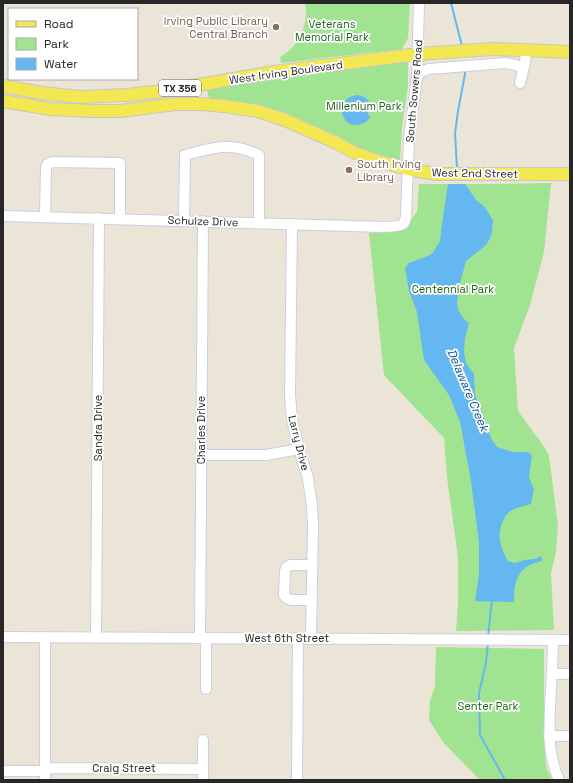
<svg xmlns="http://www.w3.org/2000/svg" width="573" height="783" font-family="'Space Grotesk',sans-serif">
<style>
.green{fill:#a0e491}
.water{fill:#65b7f2}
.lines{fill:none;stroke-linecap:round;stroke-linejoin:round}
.stream{stroke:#65b7f2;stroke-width:2}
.minor-casing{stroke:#cdcde1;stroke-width:12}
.major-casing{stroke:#c7c7c7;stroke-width:14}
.minor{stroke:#fff;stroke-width:10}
.major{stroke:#f4e852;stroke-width:12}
.education-dot{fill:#8d6e63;stroke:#fff;stroke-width:1.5}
.labels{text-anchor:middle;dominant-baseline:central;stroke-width:3.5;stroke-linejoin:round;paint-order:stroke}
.shield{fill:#fff;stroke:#686868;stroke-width:1}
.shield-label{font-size:10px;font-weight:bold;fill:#272727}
.education-label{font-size:11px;fill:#785e54;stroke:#fff;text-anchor:end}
.park-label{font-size:11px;fill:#1b6417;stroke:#fff}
.street-label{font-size:11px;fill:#272727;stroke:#fff}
.water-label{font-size:12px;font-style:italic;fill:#095199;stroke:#fff}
</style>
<rect width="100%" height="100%" fill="#eae5d7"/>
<!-- green -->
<path class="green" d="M305 3H410L408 38 402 49 281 63 280 57C284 54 289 51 293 47 302 35 309 19 305 3Z
M408 61V86L402 127 400 161 377 155 313 128 210 100 208 95 207 89 214 87 380 64Z
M551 183 544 252 530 305 514 348 518 411 545 448 549 456 558 526 556 552 551 573 554 630 456 631 458 603V557L447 477 444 438 384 375 369 233 404 229 417 212 419 184H491Z
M436 647 544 649V737L546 767 552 780H480L443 742 429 720 430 701 435 686Z"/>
<!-- water -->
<path class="water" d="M357 95C365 96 370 100 372 108L369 109 368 115 370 116C369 120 366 123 361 124 341 131 332 98 357 95Z
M448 184H465L477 201 484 206 493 220 492 233 490 238 486 245 466 261 459 287 457 302 458 310 464 319 469 323 465 338 464 352 466 363 474 374 475 394 479 407 485 421 491 438 497 447 513 452H528L532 455 529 477 534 490 531 504C523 506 513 508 507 514 507 514 504 518 504 519 496 533 500 548 508 561L515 563 525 560 535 559 541 556 542 558V561C538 562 533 563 530 565 515 573 514 587 514 602L475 601 479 575V543L471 481 460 422 449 395 424 360 417 312 409 291 405 268 409 263 425 257 432 254 440 241 442 224Z"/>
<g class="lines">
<!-- stream -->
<path class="stream" d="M451 3 462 46
M457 169 455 133 458 111 465 74V69
M488 637 492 599
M488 643 486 663 479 693 480 735 505 780"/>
<defs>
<path id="minor" d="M417 76 423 71 429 69 505 63 516 65 523 69
M520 83 525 63 526 50
M3 216 351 226C360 226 397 229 403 224 405 222 406 219 406 215L409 139 417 76 419 3
M45 217 46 167 48 164 52 162 120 163V219
M184 221 185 155C197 152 210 148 222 147 235 146 248 150 259 155V223
M292 224 290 395 292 419 299 449 308 478 312 506 313 525 311 639
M201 455H266L299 449
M312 600H291C287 599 286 598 284 595L285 571 286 568 290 565H312
M3 637 570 640
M96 637 99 218
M200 638 203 221
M206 638V689
M553 640C553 662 551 685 550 708 549 734 548 755 559 780
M552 674H570
M549 736H570
M45 768 203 769
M3 771H45
M45 780V637
M203 780V740
M297 780 298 639"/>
<path id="major" d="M3 86 42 93 81 97 127 95 163 91 274 72 418 54 493 49 570 52
M3 101 50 109 92 111H120L176 104H200L224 106 258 111 285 120 337 143 353 152 371 159 408 169 436 174H570"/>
</defs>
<!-- minor casing -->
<use href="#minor" class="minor-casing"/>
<!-- major casing -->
<use href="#major" class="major-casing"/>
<!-- minor -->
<use href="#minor" class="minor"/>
<!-- major -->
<use href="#major" class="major"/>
</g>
<!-- markers -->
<g class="education-dot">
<circle cx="276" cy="27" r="4"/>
<circle cx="349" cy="170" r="4"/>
</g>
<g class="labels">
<!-- shield labels -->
<rect class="shield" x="159" y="80" width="42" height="16" rx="3"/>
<g class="shield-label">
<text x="180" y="88">TX 356</text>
</g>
<!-- education labels -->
<g class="education-label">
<text x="268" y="21">Irving Public Library<tspan x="268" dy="13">Central Branch</tspan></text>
<text x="357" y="164" text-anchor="start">South Irving<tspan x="357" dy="13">Library</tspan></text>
</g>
<!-- park labels -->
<g class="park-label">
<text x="332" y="24">Veterans<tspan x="332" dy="13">Memorial Park</tspan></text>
<text x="364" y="106">Millenium Park</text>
<text x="453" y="289">Centennial Park</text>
<text x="488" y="706">Senter Park</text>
</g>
<!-- street labels -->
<g class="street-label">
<text transform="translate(286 72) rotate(-8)">West Irving Boulevard</text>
<text transform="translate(414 91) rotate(-85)">South Sowers Road</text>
<text transform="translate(475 173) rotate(1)">West 2nd Street</text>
<text transform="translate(203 221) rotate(2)">Schulze Drive</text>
<text transform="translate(98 428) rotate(-90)">Sandra Drive</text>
<text transform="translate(201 430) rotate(-90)">Charles Drive</text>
<text transform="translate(299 443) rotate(76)">Larry Drive</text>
<text x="287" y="638">West 6th Street</text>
<text x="124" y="768">Craig Street</text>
</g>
<!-- water labels -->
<g class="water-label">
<text transform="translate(468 390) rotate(67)">Delaware Creek</text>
</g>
</g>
<!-- border -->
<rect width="573" height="783" fill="none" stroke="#272727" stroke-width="8"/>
<!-- legend -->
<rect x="8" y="8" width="130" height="72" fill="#ffffff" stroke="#a9a9a9"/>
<rect x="16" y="21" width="20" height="6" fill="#f4e852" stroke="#a9a9a9"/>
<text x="44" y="28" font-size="12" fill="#272727">Road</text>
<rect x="16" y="38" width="20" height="12" fill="#a0e491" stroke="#a9a9a9"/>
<text x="44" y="48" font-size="12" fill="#272727">Park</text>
<rect x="16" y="58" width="20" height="12" fill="#65b7f2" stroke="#a9a9a9"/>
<text x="44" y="68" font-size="12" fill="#272727">Water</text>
</svg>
